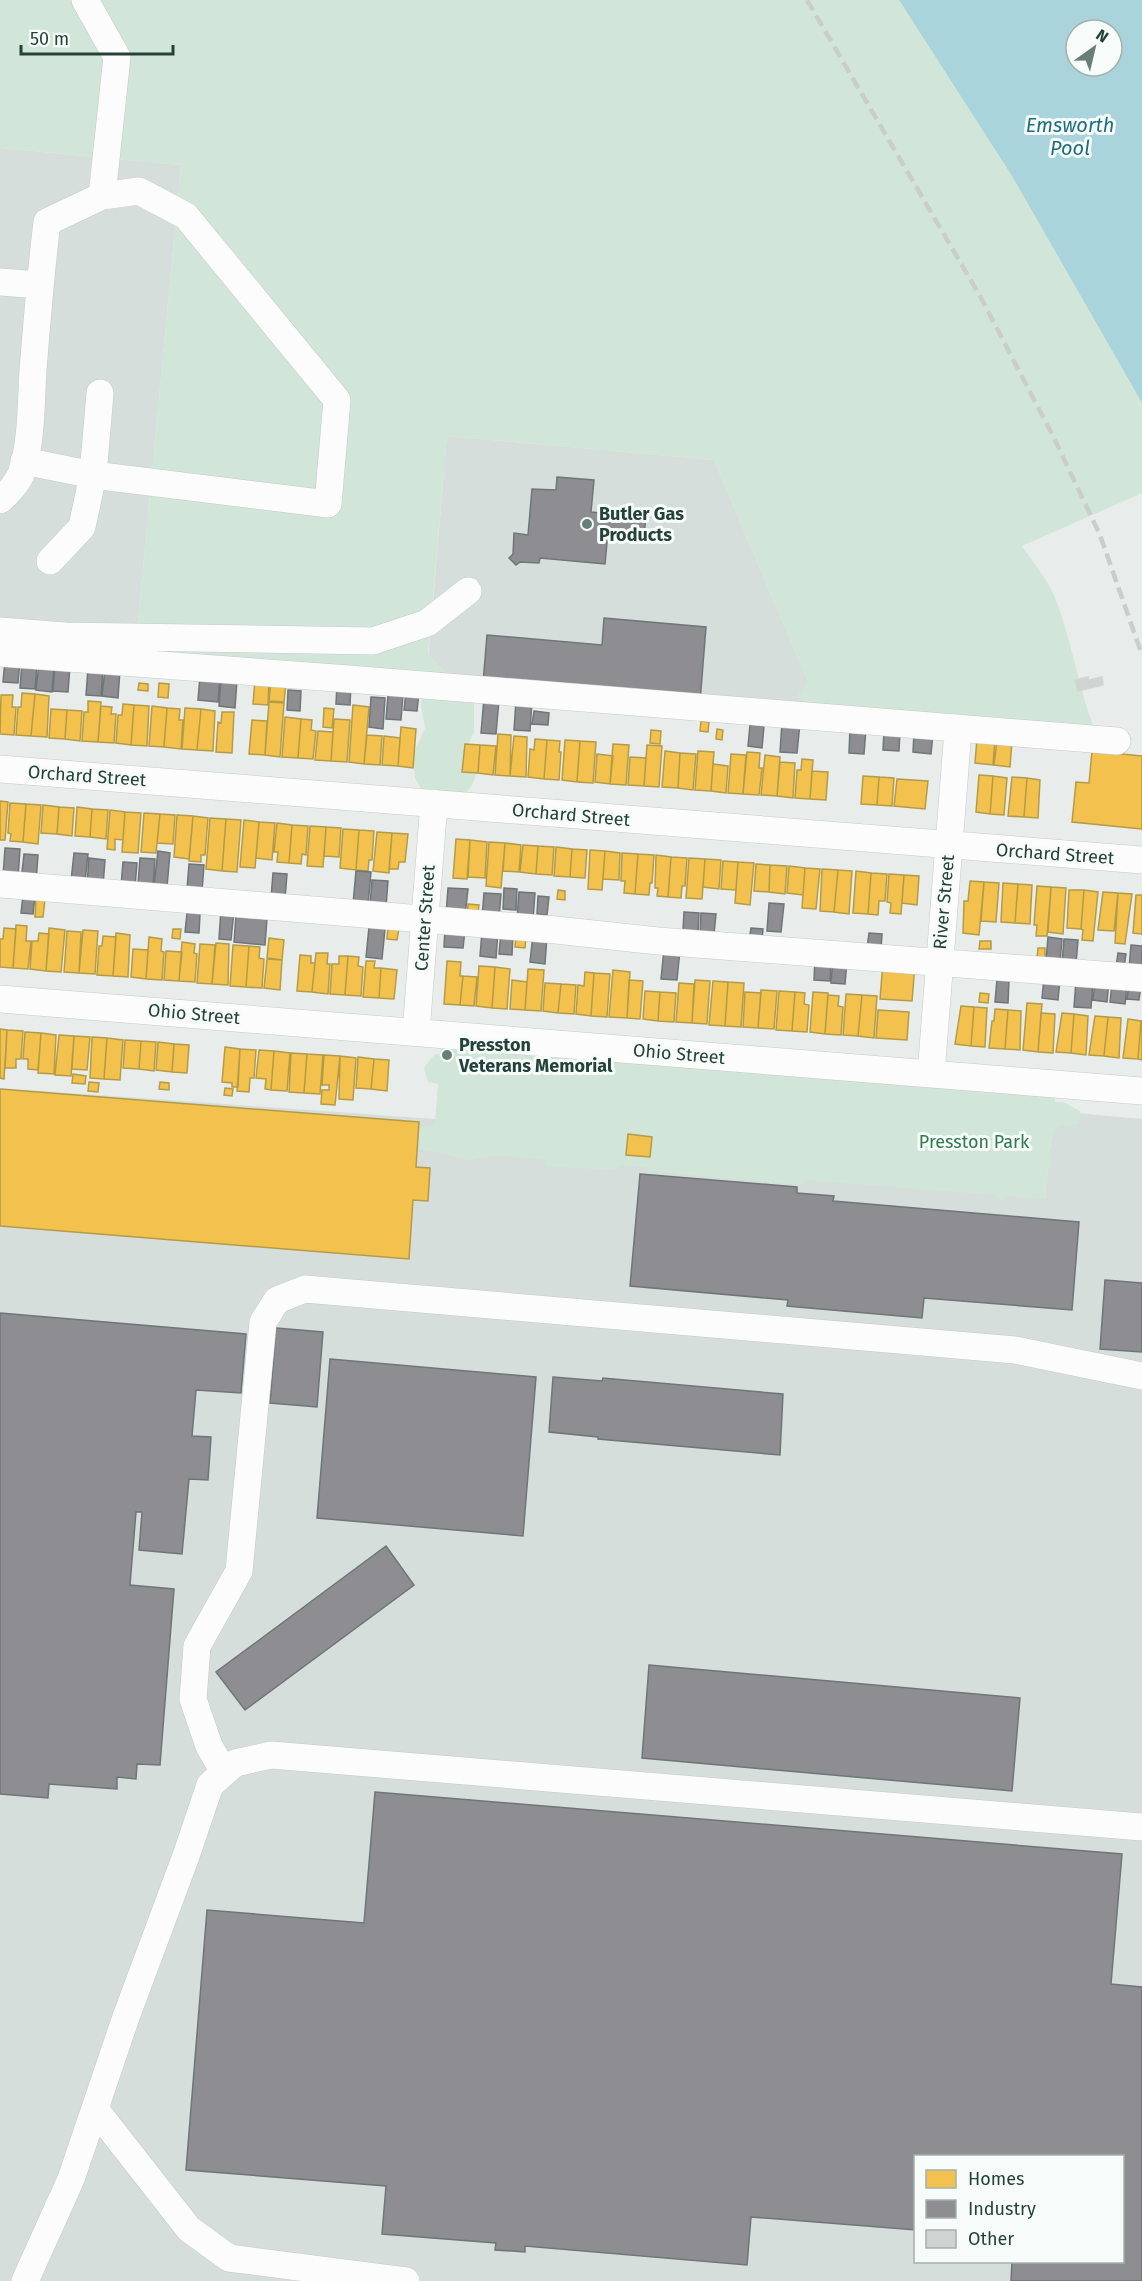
<svg xmlns="http://www.w3.org/2000/svg" width="1142" height="2281" font-family="'Fira Sans',sans-serif">
<style>
.built{fill:#d6dedb;fill-rule:evenodd}
.green{fill:#d1e6d8}
.water{fill:#a9d4db;fill-rule:evenodd}
.homes{fill:#f2c14e;stroke:#b49b48;stroke-width:1.5}
.industry{fill:#8d8d92;stroke:#6e7678;stroke-width:1.5}
.building{fill:#cfd4d2;stroke:#d1d6d4;stroke-width:1.5}
.lines{fill:none;stroke-linecap:round;stroke-linejoin:round}
.minor-casing{stroke:#c5cac8;stroke-width:28}
.minor{stroke:#fcfcfc;stroke-width:27}
.rail{stroke:#c9cdcc;stroke-width:4.5;stroke-dasharray:12 6;stroke-linecap:butt}
.poi-dot{fill:#697e78;stroke:#f7fbf9;stroke-width:2}
.labels{text-anchor:middle;dominant-baseline:central;stroke-width:6;stroke-linejoin:round;paint-order:stroke}
.poi-label{font-size:18px;font-weight:bold;fill:#24423a;stroke:#f7fbf9;text-anchor:start}
.street-label{font-size:18px;fill:#24423a;stroke:#f7fbf9}
.park-label{font-size:18px;fill:#2d7a4b;stroke:#f7fbf9}
.water-label{font-size:20px;font-style:italic;fill:#1c6f80;stroke:#f7fbf9}
</style>
<rect width="100%" height="100%" fill="#e8edeb"/>
<!-- built -->
<path class="built" d="M0 148 181 165 134 663 0 653Z
M447 436 714 460 817 703 426 685Z
M0 1088 435 1119 1045 1199 1054 1111 1142 1119V2281H0ZM916 2156H1122V2262H916Z"/>
<!-- green -->
<path class="green" d="M0 0H899L1012 176 1142 403V493L1022 546C1032 561 1045 576 1053 593 1073 640 1078 693 1099 740L798 705 799 693 808 682 714 460 447 436 428 654 445 671 463 679 474 697V732L469 743C481 772 479 781 457 803L427 800 415 778 413 755 425 728 421 705 423 692 134 663 181 165 0 148Z
M441 1048 1055 1096V1102H1063L1080 1111 1079 1124 1059 1126C1050 1138 1048 1150 1052 1164L1048 1170 1045 1199 1008 1196 1002 1201 995 1195 807 1180 802 1185 647 1171 646 1167 621 1165 612 1170 546 1166 542 1159 493 1155 470 1160 417 1148 419 1128 435 1124 438 1084 428 1082 424 1068 434 1055 440 1054Z"/>
<!-- water -->
<path class="water" d="M899 0H1142V403L1012 176ZM1076 30H1112V66H1076Z"/>
<!-- homes -->
<path class="homes" d="M255 680 269 681 268 705 253 704Z
M271 681 286 683 284 702 269 701Z
M139 683 148 684V691L138 690Z
M159 683 169 684 168 698 158 697Z
M22 693 35 694 31 736 16 735 18 707H21Z
M35 694 49 696 47 737 31 736Z
M1 695H13L12 707H16L14 735 0 734Z
M88 701 101 702 98 742 82 741 84 712H88Z
M269 702 284 703 280 757 265 755Z
M123 704 134 705 131 745 116 743 118 715H122Z
M134 705 149 706 147 746 131 745Z
M353 705 369 707 364 764 349 762Z
M101 706 112 707 111 714H116L114 743 98 742Z
M152 706 167 708 164 747 149 746Z
M167 708 180 709 179 720H183L181 749 164 747Z
M185 708 201 709 197 750 182 749Z
M324 708 334 709 332 728 323 727Z
M51 709 67 710 65 739 49 738Z
M201 709 215 711 213 751 197 750Z
M67 710 82 711 80 741 65 739Z
M222 712H234L232 753 216 752 218 722 221 723Z
M285 717 301 719 298 758 282 757Z
M301 719 312 720 311 730 316 731 313 759 298 758Z
M334 719 350 720 347 762 331 761Z
M252 720 267 721 265 755 249 754Z
M701 721 709 722 708 732 700 731Z
M401 727 416 729 413 768 398 766Z
M717 729 723 730 722 740 716 739Z
M651 730 661 731 660 744 650 743Z
M318 731 333 732 331 761 315 760Z
M498 734 511 735 510 776 495 775Z
M367 735 382 736 380 765 364 764Z
M384 736 400 738 398 766 382 765Z
M514 736 527 737 526 777 510 776Z
M977 738 995 740 993 765 975 763Z
M535 739 547 740 544 779 528 777 530 749 534 750Z
M547 740 560 741 559 752H561L559 780 544 779Z
M565 740 580 741 577 782 562 780Z
M997 740 1012 741 1010 767 994 765Z
M580 741 596 742 593 783 577 782Z
M465 744 480 745 478 773 462 772Z
M613 744 629 745 626 785 610 784Z
M480 745 496 746 493 775 478 773Z
M647 745 662 746 659 787 644 786Z
M665 751 680 753 678 788 662 787Z
M698 751 714 752 711 791 695 790Z
M1092 751 1142 756V829L1072 822 1076 782 1089 783Z
M747 752 760 753 759 768H762L759 795 743 794Z
M680 753 696 754 693 790 678 788Z
M597 754 613 756 610 784 595 782Z
M731 754 746 755 743 794 728 793Z
M765 755 780 757 777 796 761 795Z
M630 757 646 758 644 786 628 785Z
M802 759 813 760 810 799 795 798 797 770H801Z
M780 762 795 763 793 798 777 796Z
M713 764 728 766 726 793 711 791Z
M812 771 828 772 826 800 810 799Z
M979 775 993 776 990 814 976 812Z
M863 776 879 777 877 805 861 804Z
M993 776 1007 778 1004 815 990 814Z
M879 777 894 778 892 806 877 805Z
M1012 777 1027 778 1024 817 1008 816Z
M1027 778 1040 780 1038 818 1024 817Z
M897 779 928 781 925 809 894 806Z
M0 801 8 802 5 840H0Z
M10 803 26 804 23 842 10 841 11 834 8 833Z
M26 804 41 805 38 844 23 842Z
M43 805 59 807 57 834 41 833Z
M59 807 74 808 72 836 57 834Z
M77 807 92 809 90 837 75 836Z
M92 809 108 810 106 839 90 837Z
M110 810 125 812 123 840 115 839V850L107 849Z
M125 812 141 813 138 853 122 852Z
M144 813 160 814 156 853 141 852Z
M160 814 175 815 173 844 157 843Z
M177 815 193 816 189 859 174 857Z
M193 816 208 818 205 855H201V862L189 861Z
M210 818 226 819 222 871 206 869Z
M226 819 241 820 237 872 222 871Z
M244 820 259 822 255 868 240 867Z
M259 822 275 823 272 860 256 858Z
M277 823 292 825 289 863 277 862 278 852H274Z
M292 825 308 826 306 855 302 854 301 864 289 863Z
M310 826 326 827 323 867 307 866Z
M326 827 341 828 339 857 324 856Z
M343 829 359 830 356 870 340 868Z
M359 830 374 831 372 860H369L368 871 356 870Z
M377 832 392 833 389 873 373 871Z
M392 833 408 834 405 862H399L398 869H389Z
M456 839 470 840 467 879 453 878Z
M470 840 487 842 485 878 468 877Z
M489 842 505 843 501 888 486 886Z
M505 843 521 845 519 872 503 871Z
M523 845 538 846 536 874 520 872Z
M538 846 554 847 552 875 536 874Z
M556 847 572 849 570 877 554 876Z
M572 849 587 850 585 878 570 877Z
M590 850 605 851 602 890 588 889Z
M605 851 620 853 619 880 603 879Z
M622 853 638 854 635 894 624 893 625 881H621Z
M638 854 654 855 652 883H650L649 895 635 894Z
M656 855 671 857 668 897 657 896 658 888H655Z
M671 857 687 858 685 886H682L681 898 668 897Z
M689 858 705 859 702 899 686 898Z
M705 859 721 860 719 889 703 887Z
M723 861 738 862 736 890 721 889Z
M738 862 754 863 750 905 735 903Z
M756 864 770 865 769 892 754 891Z
M770 865 787 866 785 894 769 892Z
M789 866 805 868 803 895 787 893Z
M805 868 820 869 816 909 802 908Z
M822 869 838 870 834 912 820 911Z
M838 870 852 871 849 914 834 912Z
M856 871 871 873 868 914 853 913Z
M871 873 887 874 885 901H879L878 915 868 914Z
M889 874 904 875 901 914 890 913 891 903 887 902Z
M904 875 919 876 917 905 902 903Z
M970 881 984 882 979 935 963 933 964 901H968Z
M984 882 999 883 996 922 981 921Z
M1003 883 1018 884 1015 923 1001 922Z
M1018 884 1032 885 1030 924 1015 923Z
M1037 886 1051 887 1047 936H1036L1037 925H1034Z
M1051 887 1066 888 1063 934 1048 932Z
M558 890 565 891V900L557 899Z
M1069 890H1084L1081 929 1067 928Z
M1084 890 1098 892 1093 941 1082 940 1083 930 1081 929Z
M1103 892 1118 893 1114 931 1098 930Z
M1118 893 1132 894 1125 944 1115 943Z
M1136 895H1142V934L1133 933Z
M36 898 45 899 43 917H35Z
M468 904 479 905 477 917 467 916Z
M16 925 27 926 26 941H31L28 969 13 968Z
M388 927 399 928 397 940 387 939Z
M4 928 16 929 13 968 0 967V939H3Z
M49 928 65 930 61 972 46 971Z
M173 929H181L180 939 172 938Z
M83 930 98 931 95 974 79 973Z
M67 931 81 932 79 973 64 972Z
M39 933 49 934 46 971 30 969 32 941H38Z
M116 933 130 935 128 977 113 976Z
M516 935 526 936 525 948 515 947Z
M103 936 116 937 113 976 97 975 99 946H102Z
M149 937 162 939 161 951 164 952 162 980 146 979Z
M269 938 284 940 282 960 267 958Z
M980 941H991V949H979Z
M182 942 195 944 194 953 197 954 195 982 179 981Z
M216 943 229 944 228 985 212 984Z
M200 944 215 945 212 984 197 983Z
M233 945 249 946 246 987 230 986Z
M249 946 260 947 259 958 264 959 262 988 246 987Z
M1038 948H1045V959L1037 958Z
M133 949 148 950 146 979 131 977Z
M166 951 182 952 179 981 164 980Z
M316 953H328L327 964H330L328 994 312 992Z
M300 955 311 956V963H315L312 992 297 991Z
M339 956H348L345 995 330 994 332 964H339Z
M348 956 359 957 358 966 363 967 361 996 345 995Z
M267 959 282 960 280 990 264 988Z
M366 961H375L374 968H381L379 998 363 997Z
M447 961 461 962 460 976H463L460 1005 444 1004Z
M883 962 915 965 912 1001 880 999Z
M479 966 495 967 492 1008 476 1006Z
M495 967 510 969 507 1009 492 1008Z
M381 968 397 970 394 999 379 998Z
M528 969 544 970 541 1011 525 1010Z
M613 970 630 972 627 1018 609 1017Z
M585 972 594 973 591 1016 576 1014 578 985 584 986Z
M594 973 610 974 607 1017 591 1016Z
M463 976 477 977 474 1006 460 1005Z
M512 980 527 982 525 1010 510 1009Z
M629 980 643 981 640 1019 627 1018Z
M695 980 710 981 707 1024 692 1023Z
M713 981 728 982 725 1026 709 1025Z
M728 982 744 983 741 1027 725 1026Z
M545 983 561 984 558 1013 543 1011Z
M679 983 694 984 692 1023 676 1022Z
M561 984 576 985 574 1014 558 1013Z
M761 990 777 991 774 1029 758 1028Z
M645 991 660 992 658 1021 643 1019Z
M779 991 795 992 792 1031 776 1030Z
M660 992 676 993 674 1022 658 1021Z
M745 992 761 993 758 1028 743 1027Z
M795 992 805 993 804 1004 809 1005 807 1032 792 1031Z
M813 992 828 993 825 1034 810 1032Z
M980 993 989 994 988 1003 979 1002Z
M846 994 862 995 858 1036 843 1035Z
M828 995 839 996 838 1006 843 1007 841 1035 825 1034Z
M862 995 877 996 874 1038 858 1036Z
M1027 1003 1042 1004 1038 1052 1023 1050Z
M961 1006 974 1007 971 1046 955 1044Z
M974 1007 987 1008 985 1047 971 1046Z
M995 1009 1008 1010 1005 1049 989 1048 992 1021H994Z
M878 1010 909 1012 907 1040 876 1038Z
M1008 1010 1021 1011 1020 1050 1005 1049Z
M1041 1013 1055 1014 1053 1053 1038 1052Z
M1062 1013 1074 1014 1071 1053 1056 1052Z
M1074 1014 1088 1016 1086 1055 1071 1053Z
M1095 1016 1108 1017 1104 1056 1089 1055Z
M1108 1017 1121 1018 1119 1058 1104 1056Z
M1128 1019 1141 1021 1138 1059 1123 1058Z
M1141 1021H1142V1060L1138 1059Z
M0 1029 7 1030 4 1079 0 1078Z
M7 1030 23 1031 21 1059H16V1068H5Z
M25 1032 41 1033 38 1070 28 1069V1059H23Z
M41 1033 56 1035 54 1074 38 1073Z
M59 1035 74 1036 71 1076 55 1075Z
M74 1036 90 1037 87 1070 72 1069Z
M92 1037 107 1038 104 1079 90 1078Z
M107 1038 123 1040 120 1080 104 1079Z
M125 1040 141 1041 139 1069 123 1068Z
M141 1041 156 1042 154 1071 139 1069Z
M158 1042 174 1044 172 1072 156 1070Z
M174 1044 189 1045 187 1073 172 1072Z
M225 1047 240 1049 238 1087H232V1083L222 1082Z
M240 1049 256 1050 254 1078H250L249 1092 237 1091Z
M259 1050 274 1051 271 1090 265 1089 266 1079 256 1078Z
M274 1051 290 1053 287 1091 271 1090Z
M291 1053 307 1054 304 1093 289 1092Z
M307 1054 323 1055 320 1094 304 1093Z
M324 1055 340 1056 335 1105 321 1104 322 1090H329V1085H322Z
M340 1056 356 1058 353 1100 339 1099Z
M358 1057 374 1059 371 1089 356 1088Z
M374 1059 389 1060 387 1091 371 1089Z
M73 1074 86 1076 85 1084 72 1083Z
M89 1082 99 1083 98 1092 88 1091Z
M160 1082 169 1083V1090L159 1089Z
M225 1088 233 1089 232 1096 224 1095Z
M0 1089 419 1122 416 1167 430 1168 428 1201 413 1200 409 1259 0 1226Z
M628 1134 652 1137 650 1157 626 1155Z"/>
<!-- industry -->
<path class="industry" d="M557 477 594 480 591 512 646 517 644 535 608 532 605 564 540 558 539 563 520 562 516 565 509 558 513 554 514 533 528 535 532 489 556 490Z
M604 618 706 627 700 702 483 683 487 635 602 645Z
M5 660 20 661 18 683 3 682Z
M22 662 37 663 35 689 20 688Z
M39 663 54 664 52 692 36 690Z
M55 664 70 666 68 692 53 691Z
M88 668 103 669 101 696 86 695Z
M105 669 120 670 118 698 102 696Z
M200 676 220 678 218 702 198 700Z
M221 679 237 680 235 708 219 706Z
M337 684 351 685 350 705 336 704Z
M288 690 301 691 300 711 287 710Z
M406 691 419 692 417 711 404 710Z
M388 694 403 695 401 720 386 719Z
M371 697 385 698 383 729 369 727Z
M484 698 499 700 496 734 481 733Z
M516 700 532 701 530 731 514 730Z
M534 711 549 713 548 725 532 724Z
M782 722 800 723 797 753 780 752Z
M750 725 764 726 762 748 748 746Z
M850 728 866 729 864 754 849 753Z
M884 730 900 731 899 751 883 750Z
M914 732 933 733 931 754 913 752Z
M5 848 20 849 18 878 3 877Z
M158 851 170 853 167 887 154 885Z
M74 853 88 854 85 882 71 881Z
M24 854 38 855 36 882 21 881Z
M89 858 105 860 103 886 87 885Z
M140 858 155 859 153 886 138 884Z
M123 862 137 863 135 887 121 886Z
M189 864 204 865 202 891 187 889Z
M356 871 371 872 368 906 353 904Z
M273 873 287 874 285 899 271 898Z
M372 880 388 881 386 907 370 906Z
M448 888 468 889 465 916 446 914Z
M504 888 517 889 516 910 503 909Z
M519 892 535 893 533 920 517 919Z
M484 893 501 894 499 918 482 917Z
M23 895 35 896 33 914 21 913Z
M538 896 549 897 547 915 537 914Z
M769 903 784 904 781 932 767 931Z
M221 909 234 911 231 940 219 939Z
M684 912 699 913 698 932 683 930Z
M187 913 200 914 199 933 185 932Z
M701 913 716 914 714 934 700 933Z
M236 915 267 918 265 945 234 942Z
M369 927 385 929 382 959 366 957Z
M445 928 465 930 463 948 444 947Z
M751 928 763 929 762 941 749 940Z
M482 931 498 932 496 958 480 956Z
M501 932 513 934 512 955 499 954Z
M869 933 882 934 881 949 867 948Z
M533 934 547 936 545 964 530 962Z
M1048 937 1062 939 1060 962 1046 961Z
M1064 939 1078 940 1076 964 1062 963Z
M1131 945 1142 946V970L1129 969Z
M664 949 680 950 677 980 661 979Z
M1118 953 1126 954 1124 968 1116 967Z
M815 958 831 959 830 981 814 980Z
M833 960 847 961 845 984 831 983Z
M1044 978 1060 979 1058 1000 1042 998Z
M997 979 1009 980 1008 1003 995 1002Z
M1076 980 1093 981 1091 1008 1074 1007Z
M1095 980 1109 981 1107 1002 1093 1000Z
M1112 983 1127 984 1125 1004 1110 1002Z
M1129 983 1141 985 1139 1000 1127 999Z
M640 1174 797 1187V1193L834 1196 833 1201 1079 1222 1072 1310 924 1298 922 1318 787 1306 788 1300 630 1286Z
M1105 1280 1142 1283V1352L1100 1349Z
M0 1313 246 1334 241 1393 196 1390 192 1436 211 1437 208 1480 189 1479 182 1554 139 1550 142 1512H136L130 1585 174 1589 160 1765 137 1764 136 1779 117 1777V1789L49 1784 48 1798 0 1794Z
M276 1328 323 1332 317 1407 270 1403Z
M330 1359 536 1377 523 1536 317 1518Z
M553 1377 602 1381 603 1378 783 1394 780 1455 598 1439V1437L549 1432Z
M386 1546 414 1585 245 1710 216 1672Z
M649 1665 1020 1698 1012 1791 642 1758Z
M375 1792 1122 1854 1111 1984 1142 1987V2281H1011L1012 2262H1122V2156H916V2230L751 2217 747 2265 525 2246V2252L495 2250 496 2243 382 2234 386 2186 186 2170 207 1910 364 1923Z"/>
<!-- building -->
<path class="building" d="M1088 677 1089 680 1102 677 1103 685 1078 691 1075 680Z"/>
<g class="lines">
<defs>
<path id="minor" d="M85 0 117 57 102 196
M0 282 39 285
M0 500C8 494 19 481 22 471 32 440 31 401 33 370 37 320 41 271 47 222L102 196 139 191 186 216 337 400 328 504 93 475 24 461
M50 561 82 527 93 475 100 393
M0 631 65 636 373 641 427 623 468 591
M0 653 349 679 1117 741
M0 769 1142 860
M0 884 556 930 658 941 1142 978
M0 999 1142 1091
M416 1032 434 803
M931 1074 958 730
M224 1772 209 1746 193 1699 197 1646 239 1571 263 1322 277 1300 305 1289 1015 1350 1142 1376
M95 2109 189 2229 229 2258 406 2281
M25 2281 71 2179 126 2017 186 1856 210 1785 235 1763 271 1755 1142 1827"/>
</defs>
<!-- minor casing -->
<use href="#minor" class="minor-casing"/>
<!-- minor -->
<use href="#minor" class="minor"/>
<!-- rail -->
<path class="rail" d="M807 0 980 296 1053 436 1100 535 1142 655"/>
</g>
<!-- markers -->
<g class="poi-dot">
<circle cx="587" cy="524" r="6"/>
<circle cx="447" cy="1055" r="6"/>
</g>
<g class="labels">
<!-- poi labels -->
<g class="poi-label">
<text x="599" y="514">Butler Gas<tspan x="599" dy="21">Products</tspan></text>
<text x="459" y="1045">Presston<tspan x="459" dy="21">Veterans Memorial</tspan></text>
</g>
<!-- street labels -->
<g class="street-label">
<text transform="translate(87 776) rotate(4)">Orchard Street</text>
<text transform="translate(571 815) rotate(5)">Orchard Street</text>
<text transform="translate(1055 854) rotate(4)">Orchard Street</text>
<text transform="translate(944 902) rotate(-85)">River Street</text>
<text transform="translate(425 918) rotate(-86)">Center Street</text>
<text transform="translate(194 1014) rotate(5)">Ohio Street</text>
<text transform="translate(679 1054) rotate(5)">Ohio Street</text>
</g>
<!-- park labels -->
<g class="park-label">
<text x="974" y="1142">Presston Park</text>
</g>
<!-- water labels -->
<g class="water-label">
<text x="1070" y="125">Emsworth<tspan x="1070" dy="23">Pool</tspan></text>
</g>
</g>
<!-- legend -->
<rect x="914" y="2155" width="210" height="108" fill="#f7fbf9" stroke="#a3b1ad" stroke-width="1.5"/>
<rect x="926" y="2170" width="30" height="18" fill="#f2c14e" stroke="#a3b1ad" stroke-width="1.5"/>
<text x="968" y="2185" font-size="18" fill="#24423a">Homes</text>
<rect x="926" y="2200" width="30" height="18" fill="#8d8d92" stroke="#a3b1ad" stroke-width="1.5"/>
<text x="968" y="2215" font-size="18" fill="#24423a">Industry</text>
<rect x="926" y="2230" width="30" height="18" fill="#cfd4d2" stroke="#a3b1ad" stroke-width="1.5"/>
<text x="968" y="2245" font-size="18" fill="#24423a">Other</text>
<!-- north arrow -->
<g transform="translate(1094 48) rotate(34)"><circle r="28" fill="#f7fbf9" stroke="#a3b1ad" stroke-width="1.5"/>
<path d="M0-4.5L10 22L0 15L-10 22Z" fill="#697e78"/>
<text y="-9" font-size="16" font-weight="bold" text-anchor="middle" fill="#24423a">N</text>
</g>
<!-- scale -->
<path d="M21 45v9h152v-9" fill="none" stroke="#24423a" stroke-width="3"/>
<text x="30" y="45" font-size="18" fill="#24423a" stroke="#f7fbf9" stroke-width="4.5" paint-order="stroke">50 m</text>
</svg>
